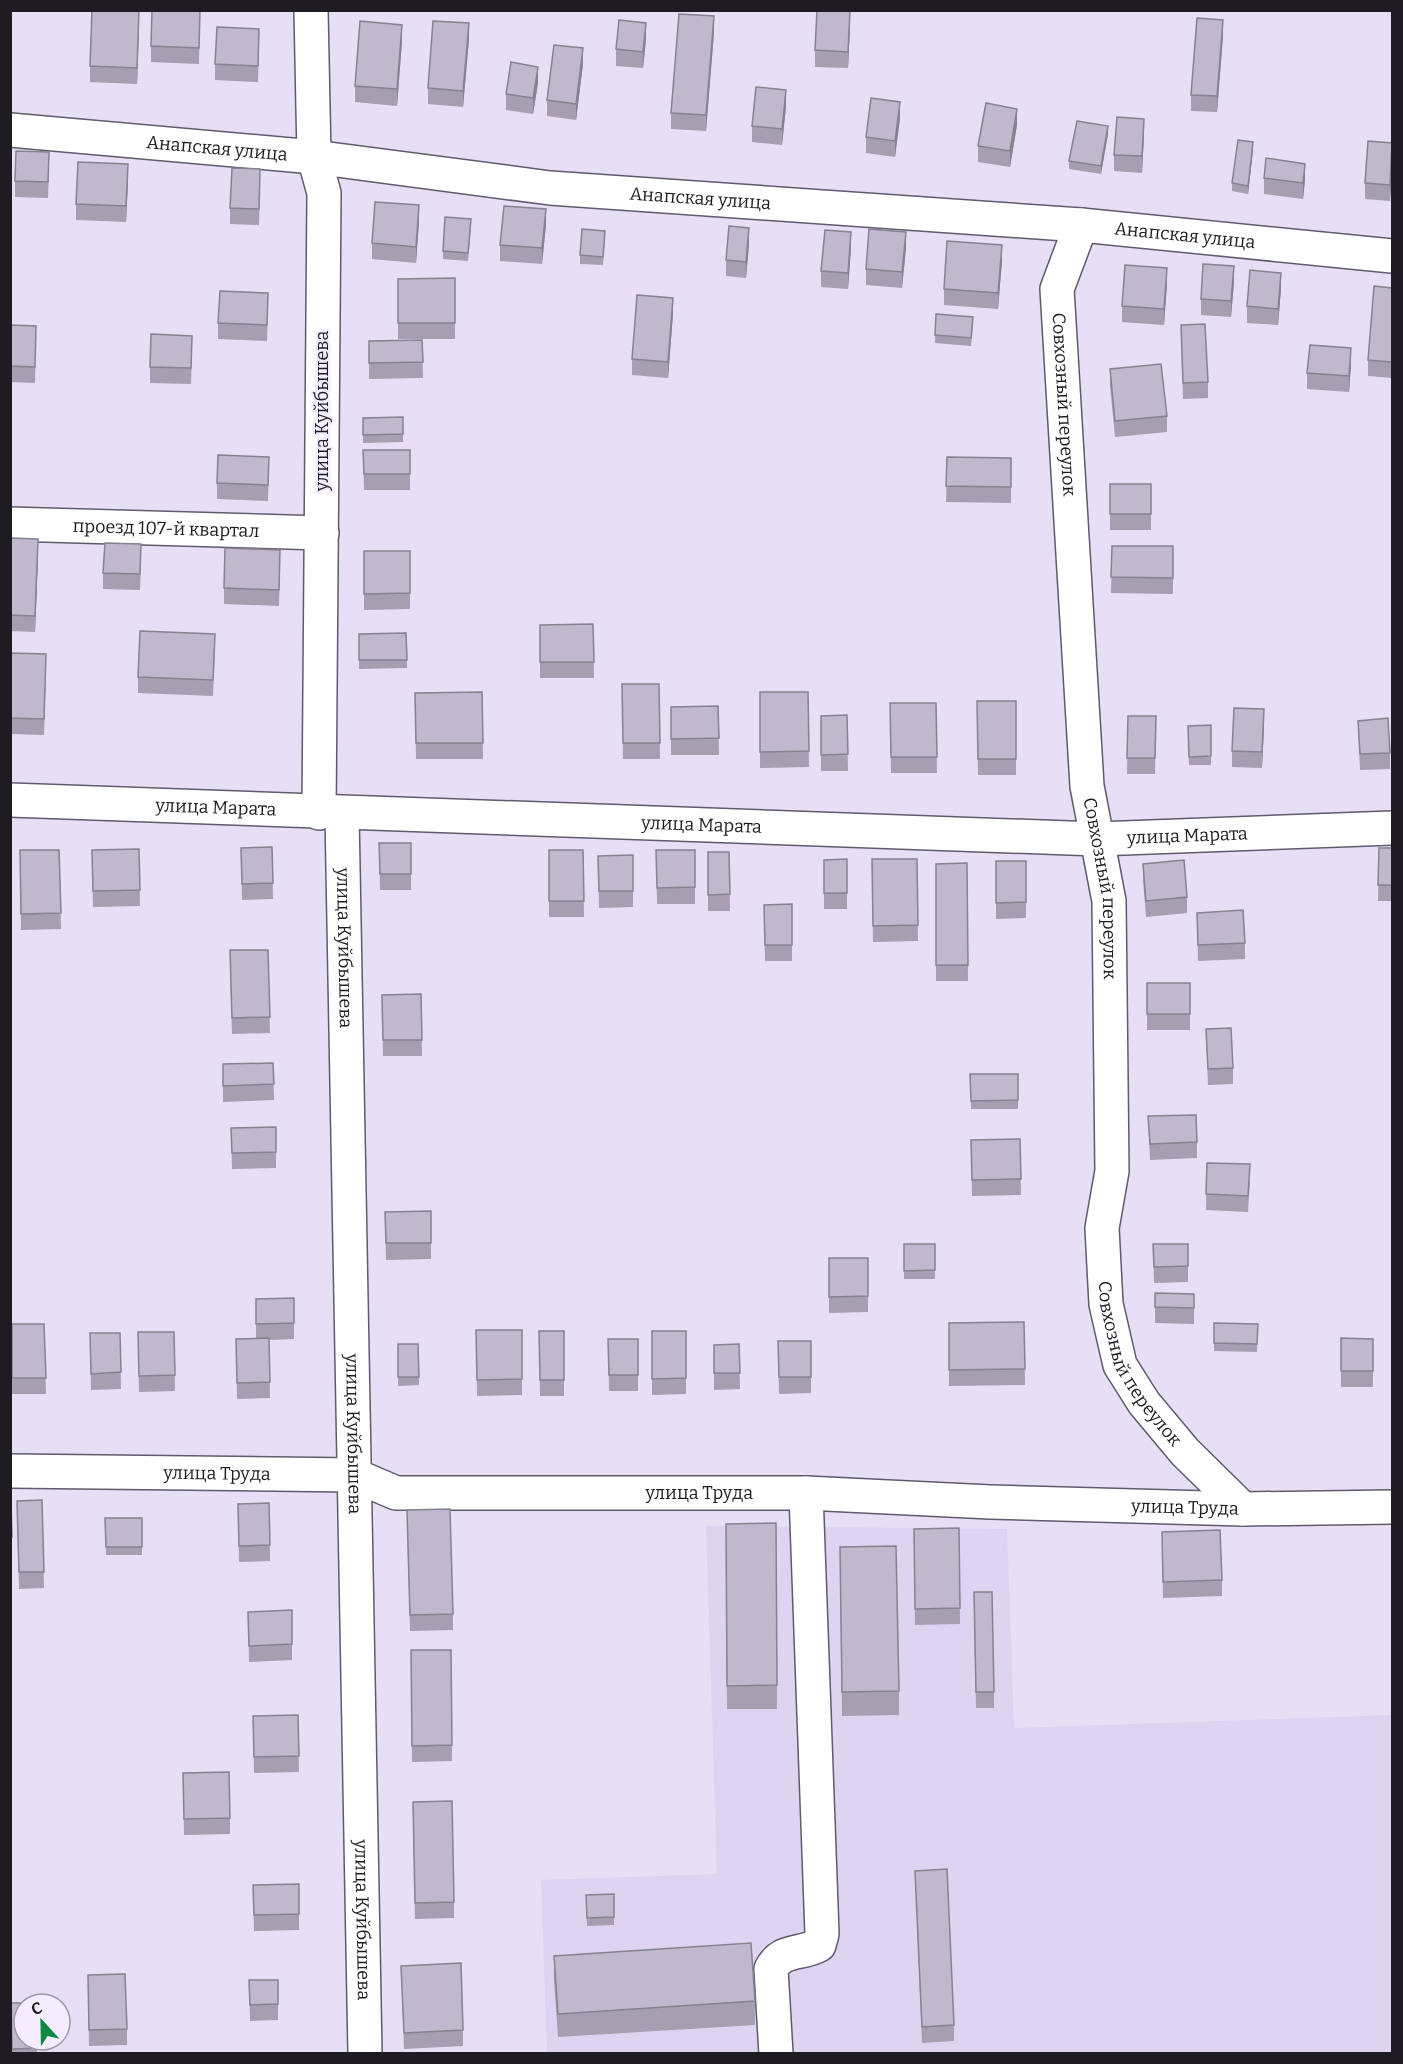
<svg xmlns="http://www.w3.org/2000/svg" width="1403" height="2064" font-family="Bitter,serif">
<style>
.built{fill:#ded4f1}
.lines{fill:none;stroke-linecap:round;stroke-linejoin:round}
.minor-casing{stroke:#605a6d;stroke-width:36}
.minor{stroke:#fff;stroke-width:33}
.wall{fill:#a59fb1}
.shaded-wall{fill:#868290}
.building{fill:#c0b9ce;stroke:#868290;stroke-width:1.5}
.labels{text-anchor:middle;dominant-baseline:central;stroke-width:5;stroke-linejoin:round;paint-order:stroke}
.street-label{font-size:18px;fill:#1e1b23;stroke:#f3edff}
</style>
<rect width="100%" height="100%" fill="#e6dff5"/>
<!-- built -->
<path class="built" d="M706 1526 1007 1529 1014 1728 1392 1715V2053H547L541 1880 717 1874Z"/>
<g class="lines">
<defs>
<g id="minor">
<path d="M311 10 314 157 324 193 319 813"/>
<path id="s1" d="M10 130 314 157 550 188 1081 225 1392 256"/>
<path id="s2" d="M1081 225 1057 289 1087 786 1109 901 1112 1171 1102 1228 1106 1304 1120 1365 1144 1403 1185 1452 1243 1509"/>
<path id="s3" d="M10 524 322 533"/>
<path id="s4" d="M10 800 1097 839 1392 828"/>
<path id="s5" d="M342 814 365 2054"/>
<path id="s6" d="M10 1471 354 1475 396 1493H806L990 1502 1243 1509 1392 1507"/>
<path d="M776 2054 771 1969C782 1948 801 1955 819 1945L822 1934 806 1493"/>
</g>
</defs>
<!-- minor casing -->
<use href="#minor" class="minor-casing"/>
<!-- minor -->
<use href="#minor" class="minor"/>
</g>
<!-- wall -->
<path class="wall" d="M200 10 199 64 151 62V46Z
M139 26 137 84 90 82V66Z
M850 26 848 68 815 67V50Z
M714 32 706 131 671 129V113Z
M1223 36 1217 112 1191 111V95Z
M469 39 463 107 428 104V88Z
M646 39 643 68 616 66V49Z
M402 41 397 106 355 102V86Z
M259 45 258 82 215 80V64Z
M583 64 576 120 547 116V100Z
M538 83 533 114 506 110V94Z
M786 106 782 145 752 142V126Z
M900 118 895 157 866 153V137Z
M1017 125 1010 167 978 162V146Z
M1108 134 1101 174 1069 169V161Z
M1144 135 1142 173 1114 171V155Z
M1392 143 1390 201 1365 199V183Z
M1253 150 1248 194 1232 191V183Z
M49 168 48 198 15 197V181Z
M1264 178 1305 180 1303 199 1264 194Z
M128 180 126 222 76 220V204Z
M260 185 259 225 230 224V208Z
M419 221 416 263 372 259V243Z
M546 225 542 264 500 261V245Z
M471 228 468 261 443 259V251Z
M605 239 603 265 580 264V255Z
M749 244 746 278 726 276V260Z
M851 248 848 289 821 287V271Z
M906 248 902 288 866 285V269Z
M1002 261 998 309 944 305V289Z
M455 278V339H398V279Z
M1234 282 1231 317 1201 315V299Z
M1167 284 1164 325 1122 322V306Z
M1392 288V378L1368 376V360Z
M1281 289 1278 325 1247 323V306Z
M268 309 267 341 218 339V323Z
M673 314 668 378 632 375V359Z
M10 325 36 342 35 383 10 382Z
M1181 325 1208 382V398L1183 399Z
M973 326 971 346 935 343V335Z
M422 340 423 378 369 379V341Z
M192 352 191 384 150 383V367Z
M1351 364 1349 392 1307 389V373Z
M1110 369 1167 416V432L1115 437 1110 386Z
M403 417V442L363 443V418Z
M363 450H410V490H364Z
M269 457 268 501 217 499V483Z
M947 457 1011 458V503L946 502Z
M1110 484H1151V530H1110Z
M10 538 38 555 35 632 10 631Z
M1112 546H1173V594L1111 593Z
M364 551H410V609L364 610Z
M141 560 140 590 103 589V573Z
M280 566 279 606 224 604V588Z
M593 624 594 678H540V625Z
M406 633 407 668 359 669V634Z
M215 650 213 696 138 693V677Z
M10 653 46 670 44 735 10 734Z
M622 684H659L660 759H623Z
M482 692 483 759H416L415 693Z
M760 692H808L809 767 760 768Z
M977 701H1016V775H978Z
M890 703H936L937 773H891Z
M718 706 719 755H671V707Z
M847 715 848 771H821V716Z
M1128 716H1156L1155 774H1127Z
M1358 721 1390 753V769L1360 770Z
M1211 725V765H1189L1188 726Z
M1264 725 1262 768 1232 767V751Z
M379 843H411V890H380Z
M272 847 273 899 242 900 241 848Z
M1379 848H1392V901H1378Z
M139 849 140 906 93 907 92 866Z
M20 850H59L61 929 21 930Z
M549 850H583L584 917H549Z
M656 850H695V904H657Z
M708 852H729L730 911H708Z
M633 855V907L599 908 598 856Z
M847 859V909H824V860Z
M872 859H917L918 941 873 942Z
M996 861H1026V918L996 919Z
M967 863 968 981H936V864Z
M1143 864 1187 897V913L1146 917 1143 880Z
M792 904V961H765L764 905Z
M1197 913 1245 943V959L1198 961Z
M268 950 270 1033 232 1034 230 967Z
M1147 983H1190V1030H1147Z
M421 994 422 1056H383L382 995Z
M1206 1029 1233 1068V1084L1208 1085Z
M273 1063 274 1100 223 1102V1064Z
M970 1074H1018V1109H971Z
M1148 1116 1197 1142V1158L1150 1160Z
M276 1127V1168L232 1169 231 1128Z
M1020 1139 1021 1195 972 1196 971 1140Z
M1207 1163 1250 1181 1248 1212 1206 1210Z
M431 1211V1259L386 1260 385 1212Z
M904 1244H935V1279H904Z
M1153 1244H1188V1282L1154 1283Z
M829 1258H868V1312L829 1313Z
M1155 1293 1194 1294V1324L1155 1323Z
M256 1299 294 1323V1339L269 1340 270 1398 237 1399 236 1339H256Z
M1024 1322 1025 1385 949 1386V1323Z
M1214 1323 1258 1324 1257 1352 1214 1351Z
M12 1324H44L46 1394H12Z
M476 1330H522V1395L477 1396Z
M539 1331H564V1396H540Z
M652 1331H686V1394L652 1395Z
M174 1332 175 1391 139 1392 138 1349Z
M90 1333H120L121 1389 91 1390Z
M1341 1338 1373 1339V1387H1341Z
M608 1339H638V1391H609Z
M778 1341H811V1393L779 1394Z
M398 1344H418L419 1385 398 1386Z
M739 1344 740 1389 714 1390V1345Z
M10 1499 12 1537V1553H10Z
M42 1500 44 1588 19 1589 17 1517Z
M269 1503 270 1561 239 1562 238 1504Z
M105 1518H142V1555H106Z
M776 1523 777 1709H727L726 1524Z
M407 1527 453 1614V1630L410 1631Z
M959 1528 960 1624 915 1625 914 1529Z
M1162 1532 1222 1580V1596L1163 1598Z
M840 1571 899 1691V1715L842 1716Z
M974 1608 994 1692V1708H976Z
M292 1610V1660L249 1662 248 1612Z
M411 1650H451L452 1761 412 1762Z
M298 1715 299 1772 254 1773 253 1716Z
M183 1773 230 1818V1834L184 1835Z
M413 1818 454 1902V1918L415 1919Z
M915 1871 954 2025V2041L922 2043Z
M299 1884V1930L254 1931 253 1885Z
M614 1894V1925L587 1926 586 1895Z
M554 1956 755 2001V2025L558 2037 554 1980Z
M401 1966 463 2030V2046L404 2049Z
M88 1975 127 2029V2045L89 2046Z
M249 1980H278V2020L250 2021Z
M11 2003 37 2048V2054H12Z"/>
<!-- shaded-wall -->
<path class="shaded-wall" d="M139 10V26L137 84V68Z
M850 10V26L848 68V52Z
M714 16V32L706 131V115Z
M1223 20V36L1217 112V96Z
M469 23V39L463 107V91Z
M646 23V39L643 68V52Z
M402 25V41L397 106V89Z
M583 48V64L576 120V104Z
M538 67V83L533 114V98Z
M786 90V106L782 145V129Z
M900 102V118L895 157V141Z
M1017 109V125L1010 167V151Z
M1144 119V135L1142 173V156Z
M1108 126V134L1101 174V166Z
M1253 142V150L1248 194V186Z
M1392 154V171L1390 201V185Z
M128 164V180L126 222V206Z
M1305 164V180L1303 199V183Z
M419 205V221L416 263V247Z
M546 209V225L542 264V248Z
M749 228V244L746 278V262Z
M851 232V248L848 289V273Z
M906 232V248L902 288V272Z
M1002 245V261L998 309V293Z
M1234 266V282L1231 317V301Z
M1167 268V284L1164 325V309Z
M1281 273V289L1278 325V309Z
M673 298V314L668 378V362Z
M1351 348V364L1349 392V376Z
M38 539V555L35 632V616Z
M1264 709V725L1262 768V752Z"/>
<!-- building -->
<path class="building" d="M92 10H139L137 68 90 66Z
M152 10H200L199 48 151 46Z
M817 10H850L848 52 815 50Z
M679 14 714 16 706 115 671 113Z
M1197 18 1223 20 1217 96 1191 95Z
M619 20 646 23 643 52 616 49Z
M360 21 402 25 397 89 355 86Z
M433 21 469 23 463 91 428 88Z
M217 27 259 29 258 66 215 64Z
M554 45 583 48 576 104 547 100Z
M511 62 538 67 533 98 506 94Z
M756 87 786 90 782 129 752 126Z
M871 98 900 102 895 141 866 137Z
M986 103 1017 109 1010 151 978 146Z
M1117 117 1144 119 1142 156 1114 155Z
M1077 121 1108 126 1101 166 1069 161Z
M1238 140 1253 142 1248 186 1232 183Z
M1368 141 1392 143 1390 185 1365 183Z
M16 151 49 152 48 182 15 181Z
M1266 158 1305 164 1303 183 1264 178Z
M78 162 128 164 126 206 76 204Z
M232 168 260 169 259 209 230 208Z
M375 202 419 205 416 247 372 243Z
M504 206 546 209 542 248 500 245Z
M445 217 471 219 468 253 443 251Z
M729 226 749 228 746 262 726 260Z
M582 229 605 231 603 257 580 255Z
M869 229 906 232 902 272 866 269Z
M825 230 851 232 848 273 821 271Z
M947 241 1002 245 998 293 944 289Z
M1203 264 1234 266 1231 301 1201 299Z
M1125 265 1167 268 1164 309 1122 306Z
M1250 270 1281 273 1278 309 1247 306Z
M455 278V323H398V279Z
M1374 286 1392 288V362L1368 360Z
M220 291 268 293 267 325 218 323Z
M637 295 673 298 668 362 632 359Z
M936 314 973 317 971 338 935 335Z
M1205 324 1208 382 1183 383 1181 325Z
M10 325 36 326 35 367 10 366Z
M151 334 192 336 191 368 150 367Z
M422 340 423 362 369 363V341Z
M1310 345 1351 348 1349 376 1307 373Z
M1161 364 1167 416 1115 421 1110 369Z
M403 417V434L363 435V418Z
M363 450H410V474H364Z
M218 455 269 457 268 485 217 483Z
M947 457 1011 458V487L946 486Z
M1110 484H1151V514H1110Z
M10 538 38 539 35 616 10 615Z
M105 543 141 544 140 574 103 573Z
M1112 546H1173V578L1111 577Z
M225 548 280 550 279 590 224 588Z
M364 551H410V593L364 594Z
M593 624 594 662H540V625Z
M140 631 215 634 213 680 138 677Z
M406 633 407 660H359V634Z
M10 653 46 654 44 719 10 718Z
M622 684H659L660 743H623Z
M482 692 483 743H416L415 693Z
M760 692H808L809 751 760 752Z
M977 701H1016V759H978Z
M890 703H936L937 757H891Z
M718 706 719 738 671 739V707Z
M1234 708 1264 709 1262 752 1232 751Z
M847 715 848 754 821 755V716Z
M1128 716H1156L1155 758H1127Z
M1388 718 1390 753 1360 754 1358 721Z
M1211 725V756L1189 757 1188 726Z
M379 843H411V874H380Z
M272 847 273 883 242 884 241 848Z
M1379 848H1392V885H1378Z
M139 849 140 890 93 891 92 850Z
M20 850H59L61 913 21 914Z
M549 850H583L584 901H549Z
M656 850H695V887L657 888Z
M708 852H729L730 894 708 895Z
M633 855V891H599L598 856Z
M847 859V893H824V860Z
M872 859H917L918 925 873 926Z
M1184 860 1187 897 1146 901 1143 864Z
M996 861H1026V902L996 903Z
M967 863 968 965H936V864Z
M792 904V945H765L764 905Z
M1243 910 1245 943 1198 945 1197 913Z
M230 950H268L270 1017 232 1018Z
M1147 983H1190V1014H1147Z
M421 994 422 1040H383L382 995Z
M1231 1028 1233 1068 1208 1069 1206 1029Z
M273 1063 274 1084 223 1086V1064Z
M970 1074H1018V1100L971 1101Z
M1196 1115 1197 1142 1150 1144 1148 1116Z
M276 1127V1152L232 1153 231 1128Z
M1020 1139 1021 1179 972 1180 971 1140Z
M1207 1163 1250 1164 1248 1196 1206 1194Z
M431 1211V1243H386L385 1212Z
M904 1244H935V1270L904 1271Z
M1153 1244H1188V1266L1154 1267Z
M829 1258H868V1296L829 1297Z
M1155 1293 1194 1294V1308L1155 1307Z
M294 1298V1323L256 1324V1299Z
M1024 1322 1025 1369 949 1370V1323Z
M1214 1323 1258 1324 1257 1344 1214 1343Z
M12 1324H44L46 1378H12Z
M476 1330H522V1379L477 1380Z
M539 1331H564V1380H540Z
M652 1331H686V1378L652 1379Z
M138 1332H174L175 1375 139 1376Z
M90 1333H120L121 1372 91 1374Z
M269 1338 270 1382 237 1383 236 1339Z
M1341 1338 1373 1339V1371H1341Z
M608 1339H638V1375H609Z
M778 1341H811V1377H779Z
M398 1344H418L419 1377H398Z
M739 1344 740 1373H714V1345Z
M10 1499H11L12 1537H10Z
M42 1500 44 1572H19L17 1501Z
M269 1503 270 1545 239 1546 238 1504Z
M450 1509 453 1614 410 1615 407 1510Z
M105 1518H142V1547H106Z
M776 1523 777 1685 727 1686 726 1524Z
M959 1528 960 1608 915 1609 914 1529Z
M1220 1530 1222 1580 1163 1582 1162 1532Z
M896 1546 899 1691 842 1692 840 1547Z
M974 1592H992L994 1692H976Z
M292 1610V1644L249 1646 248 1612Z
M411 1650H451L452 1745 412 1746Z
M298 1715 299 1756 254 1757 253 1716Z
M229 1772 230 1818 184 1819 183 1773Z
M452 1801 454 1902 415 1903 413 1802Z
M947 1869 954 2025 922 2027 915 1871Z
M299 1884V1914L254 1915 253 1885Z
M614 1894V1917L587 1918 586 1895Z
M751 1943 755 2001 558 2014 554 1956Z
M461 1963 463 2030 404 2033 401 1966Z
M125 1974 127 2029 89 2030 88 1975Z
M249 1980H278V2004L250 2005Z
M11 2003H36V2004H24V2040H37V2048L12 2049Z"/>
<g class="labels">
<!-- street labels -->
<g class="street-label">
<text stroke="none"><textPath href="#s1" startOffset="208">Анапская улица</textPath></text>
<text stroke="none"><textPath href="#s1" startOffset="694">Анапская улица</textPath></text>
<text stroke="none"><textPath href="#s1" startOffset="1180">Анапская улица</textPath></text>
<text stroke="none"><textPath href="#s2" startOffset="184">Совхозный переулок</textPath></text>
<text transform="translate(322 411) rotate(-90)">улица Куйбышева</text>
<text stroke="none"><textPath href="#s3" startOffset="156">проезд 107-й квартал</textPath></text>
<text stroke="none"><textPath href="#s4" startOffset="206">улица Марата</textPath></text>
<text stroke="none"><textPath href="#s4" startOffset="692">улица Марата</textPath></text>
<text stroke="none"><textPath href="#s4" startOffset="1178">улица Марата</textPath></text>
<text stroke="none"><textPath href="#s2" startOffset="670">Совхозный переулок</textPath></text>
<text stroke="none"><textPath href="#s5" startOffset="134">улица Куйбышева</textPath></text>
<text stroke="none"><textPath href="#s2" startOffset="1156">Совхозный переулок</textPath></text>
<text stroke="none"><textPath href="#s5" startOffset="620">улица Куйбышева</textPath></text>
<text stroke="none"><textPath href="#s6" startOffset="207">улица Труда</textPath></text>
<text stroke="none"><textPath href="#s6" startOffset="693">улица Труда</textPath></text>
<text stroke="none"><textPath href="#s6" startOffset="1179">улица Труда</textPath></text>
<text stroke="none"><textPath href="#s5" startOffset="1106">улица Куйбышева</textPath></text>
</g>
</g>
<!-- border -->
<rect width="1403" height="2064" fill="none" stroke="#1e1b23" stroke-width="24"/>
<!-- north arrow -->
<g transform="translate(42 2022) rotate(338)"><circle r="28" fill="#f3edff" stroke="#9e99a7" stroke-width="1.5"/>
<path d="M0-4.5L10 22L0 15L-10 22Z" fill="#0f8943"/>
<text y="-9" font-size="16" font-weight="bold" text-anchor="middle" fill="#1e1b23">С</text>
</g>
</svg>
